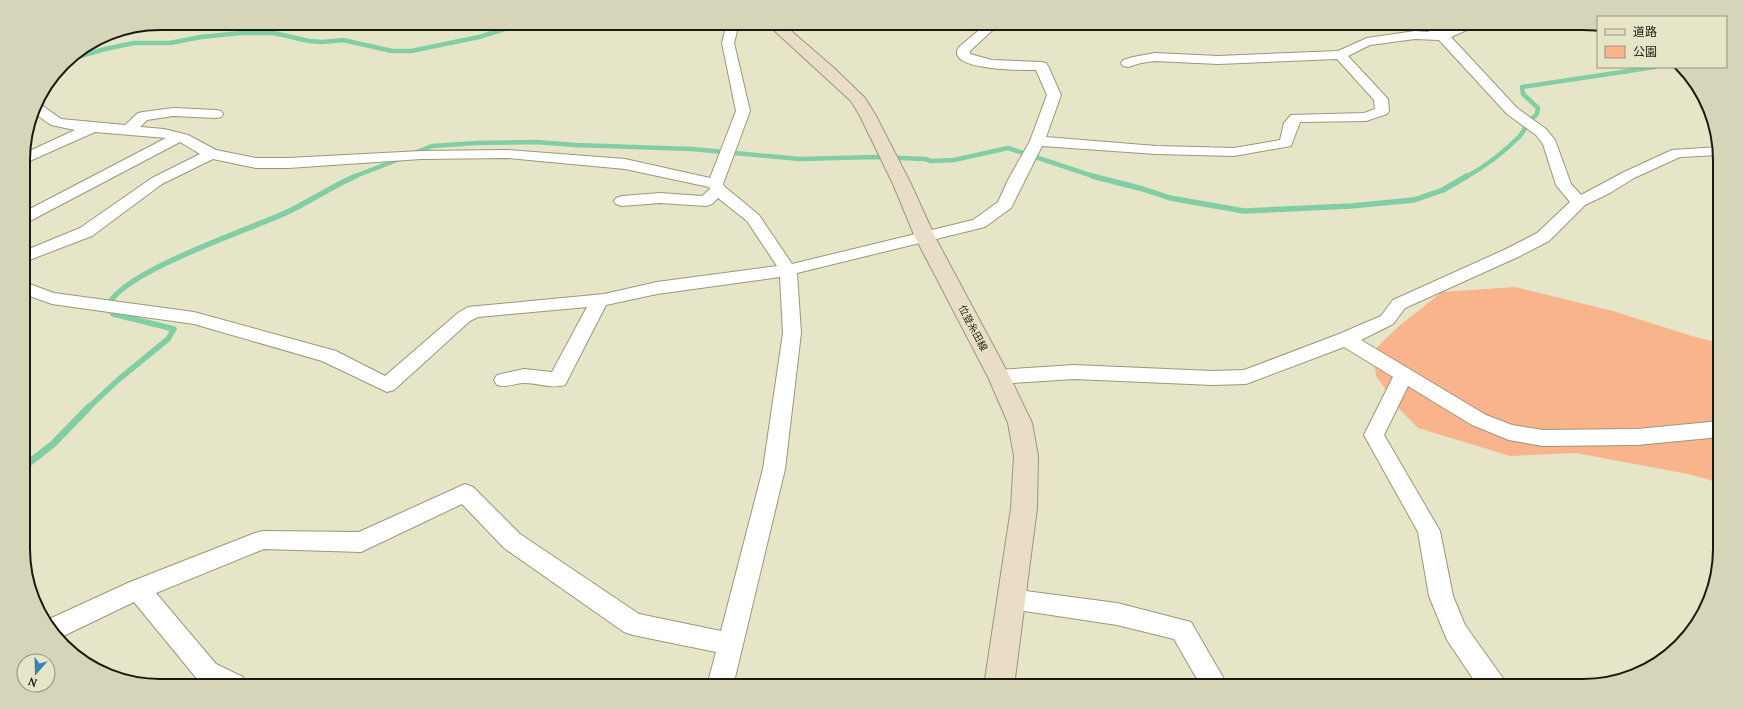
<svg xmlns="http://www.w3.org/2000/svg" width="1743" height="709" font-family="Lora,'Noto Sans JP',serif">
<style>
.green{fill:#f9b48c}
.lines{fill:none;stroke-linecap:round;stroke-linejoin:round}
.stream-far2{stroke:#82cea4;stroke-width:4.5}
.stream-far1{stroke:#82cea4;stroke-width:5.5}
.stream{stroke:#82cea4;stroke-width:7}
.street-casing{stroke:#99987c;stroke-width:2}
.secondary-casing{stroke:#99987c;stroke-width:2}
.street{fill:#fff;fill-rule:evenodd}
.secondary{fill:#e9ddc7;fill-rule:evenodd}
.labels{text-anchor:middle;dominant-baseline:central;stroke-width:3;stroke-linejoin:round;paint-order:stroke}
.street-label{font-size:10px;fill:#1b1a10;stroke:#e6e5c8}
.rim{fill:none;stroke:#1b1a10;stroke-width:2}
</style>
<rect width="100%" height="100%" fill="#e6e5c8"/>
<!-- green -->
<path class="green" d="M1515 287 1613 311 1695 337 1719 343 1720 483 1688 474 1576 453 1510 456 1418 428 1400 410 1376 376 1373 351 1399 326 1442 292Z"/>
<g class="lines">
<!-- stream-far2 -->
<path class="stream-far2" d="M67 60 105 49 134 43H170L201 37 240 33H274L309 41 323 42 343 40 392 51H411L479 37 524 23
M412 154 432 146 477 143 536 142 575 145 692 149 800 159 875 157 925 159 931 161 954 160 1008 148 1096 177
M353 177 402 158
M1466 177C1486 166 1504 152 1520 136 1526 128 1529 120 1537 114L1538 108 1523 94 1522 87 1655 67"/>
<!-- stream-far1 -->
<path class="stream-far1" d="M1092 176 1143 189 1170 198 1244 211 1351 206 1414 200 1443 190 1467 176
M88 408 118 380 168 339 174 329 113 314 108 307C116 274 250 229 283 214 308 203 330 187 356 176"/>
<!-- stream -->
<path class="stream" d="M25 466 53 444 89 407"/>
<defs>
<path id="street" d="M727 23H739L734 43 750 111 723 184 725 187 759 215 792 264 973 220 998 202 1008 180 1030 141 1047 95 1036 70C1026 70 943 71 959 47L985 25V23H997V26L970 51V54L992 60 1041 62 1046 63 1048 66 1061 95 1046 137 1156 146 1234 148 1280 140 1284 123 1291 115 1364 113 1375 109 1374 100 1337 59 1218 64 1155 61 1141 63 1128 67 1123 66 1121 63 1123 60 1133 57 1155 53 1218 56 1338 51 1367 38 1415 31 1429 32 1428 30 1430 27H1438L1444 31 1462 23H1478L1476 26 1451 37 1517 108 1546 129 1555 140 1571 184 1581 195 1624 172 1672 150 1719 147V155L1680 157 1634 178 1610 193 1585 205 1549 241 1518 257 1405 308 1393 324 1361 340 1486 415 1512 425 1543 430 1637 429 1720 421V437L1637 445 1543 446 1509 440 1472 425 1408 386 1384 435 1440 531 1453 596 1465 625 1502 677 1506 686H1478L1447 640 1429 596 1418 532 1364 435 1393 377 1344 347 1246 384 1213 385 1074 379 999 384 992 382 989 377 992 372 999 370 1074 365 1213 371 1244 370 1339 334 1381 316 1393 300 1506 249 1537 233 1570 202 1556 185 1543 144 1536 135 1507 114 1439 40 1415 39 1370 45 1348 56 1388 99 1389 111 1387 114 1366 121 1300 122 1291 146 1234 156 1156 154 1042 146 1011 208 985 227 797 273 801 333 785 469 733 686H707L716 652 633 635 624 632 504 548 462 504 361 552 264 549 156 593 216 664 243 677 247 686H209L198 680 134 602 57 639 47 620 130 582 255 533 263 531 359 532 465 484 473 487 520 534 639 614 721 631 763 469 783 333 780 277 657 294 606 305 565 385C552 389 538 383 525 383 515 383 507 388 497 385L494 380 497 375 524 369 552 372 587 307 478 317 470 321 394 390 387 392 322 361 194 324 52 304 24 294V282L54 293 194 312 336 351 385 376 458 313 468 307 604 294 657 282 777 266 747 221 718 198 712 204 706 206 660 203 622 206 616 204 614 201 616 198 622 196 660 193 702 196 710 189 709 187 625 169 507 158 421 159 288 168H256L213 159 162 184 92 236 24 262V251L80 228 152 178 200 154 180 142 30 221 24 223V212L166 138 95 132 23 164V154L75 130 51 125 34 113 36 103 40 104 61 119 125 125 138 113 143 112 173 108 216 110 221 111 223 114 221 117 216 118 173 116 147 120 140 127 164 129 188 135 216 150 256 158H288L421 151 507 150 625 159 710 178 736 111 722 43Z
M1011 589 1117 603 1191 622 1228 686H1201L1174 639 1117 625 1011 609 1003 606 999 599 1003 592Z"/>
<path id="secondary" d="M766 23H782L834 68 865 98 876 116 911 184 935 237 1010 377 1032 423 1038 456 1037 508 1014 686H984L1011 508 1014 456 1008 423 988 377 915 237 893 184 860 116 851 101Z"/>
</defs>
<!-- street casing -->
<use href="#street" class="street-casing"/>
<!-- secondary casing -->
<use href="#secondary" class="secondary-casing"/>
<!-- street -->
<use href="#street" class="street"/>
<!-- secondary -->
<use href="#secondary" class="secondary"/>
</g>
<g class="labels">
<!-- street labels -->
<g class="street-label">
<text transform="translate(973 328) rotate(62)">位登糸田線</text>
</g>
</g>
<!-- crop -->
<path d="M0 0H1743V709H0ZM160 30H1583A130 130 0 0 1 1713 160V549A130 130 0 0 1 1583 679H160A130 130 0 0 1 30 549V160A130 130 0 0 1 160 30Z" fill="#d6d5b9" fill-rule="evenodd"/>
<path class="rim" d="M160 30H1583A130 130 0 0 1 1713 160V549A130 130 0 0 1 1583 679H160A130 130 0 0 1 30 549V160A130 130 0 0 1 160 30Z"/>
<!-- legend -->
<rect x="1597" y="16" width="130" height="52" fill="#e6e5c8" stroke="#95947e"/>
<rect x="1605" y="29" width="20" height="6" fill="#e9ddc7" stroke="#95947e"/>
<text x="1633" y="36" font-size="12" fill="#1b1a10">道路</text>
<rect x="1605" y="46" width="20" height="12" fill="#f9b48c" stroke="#95947e"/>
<text x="1633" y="56" font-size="12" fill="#1b1a10">公園</text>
<!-- north arrow -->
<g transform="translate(36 673) rotate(200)"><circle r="19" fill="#e6e5c8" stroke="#95947e"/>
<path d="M0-3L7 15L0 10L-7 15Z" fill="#3282b4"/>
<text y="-6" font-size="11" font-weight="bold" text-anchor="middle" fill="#1b1a10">N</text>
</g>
</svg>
